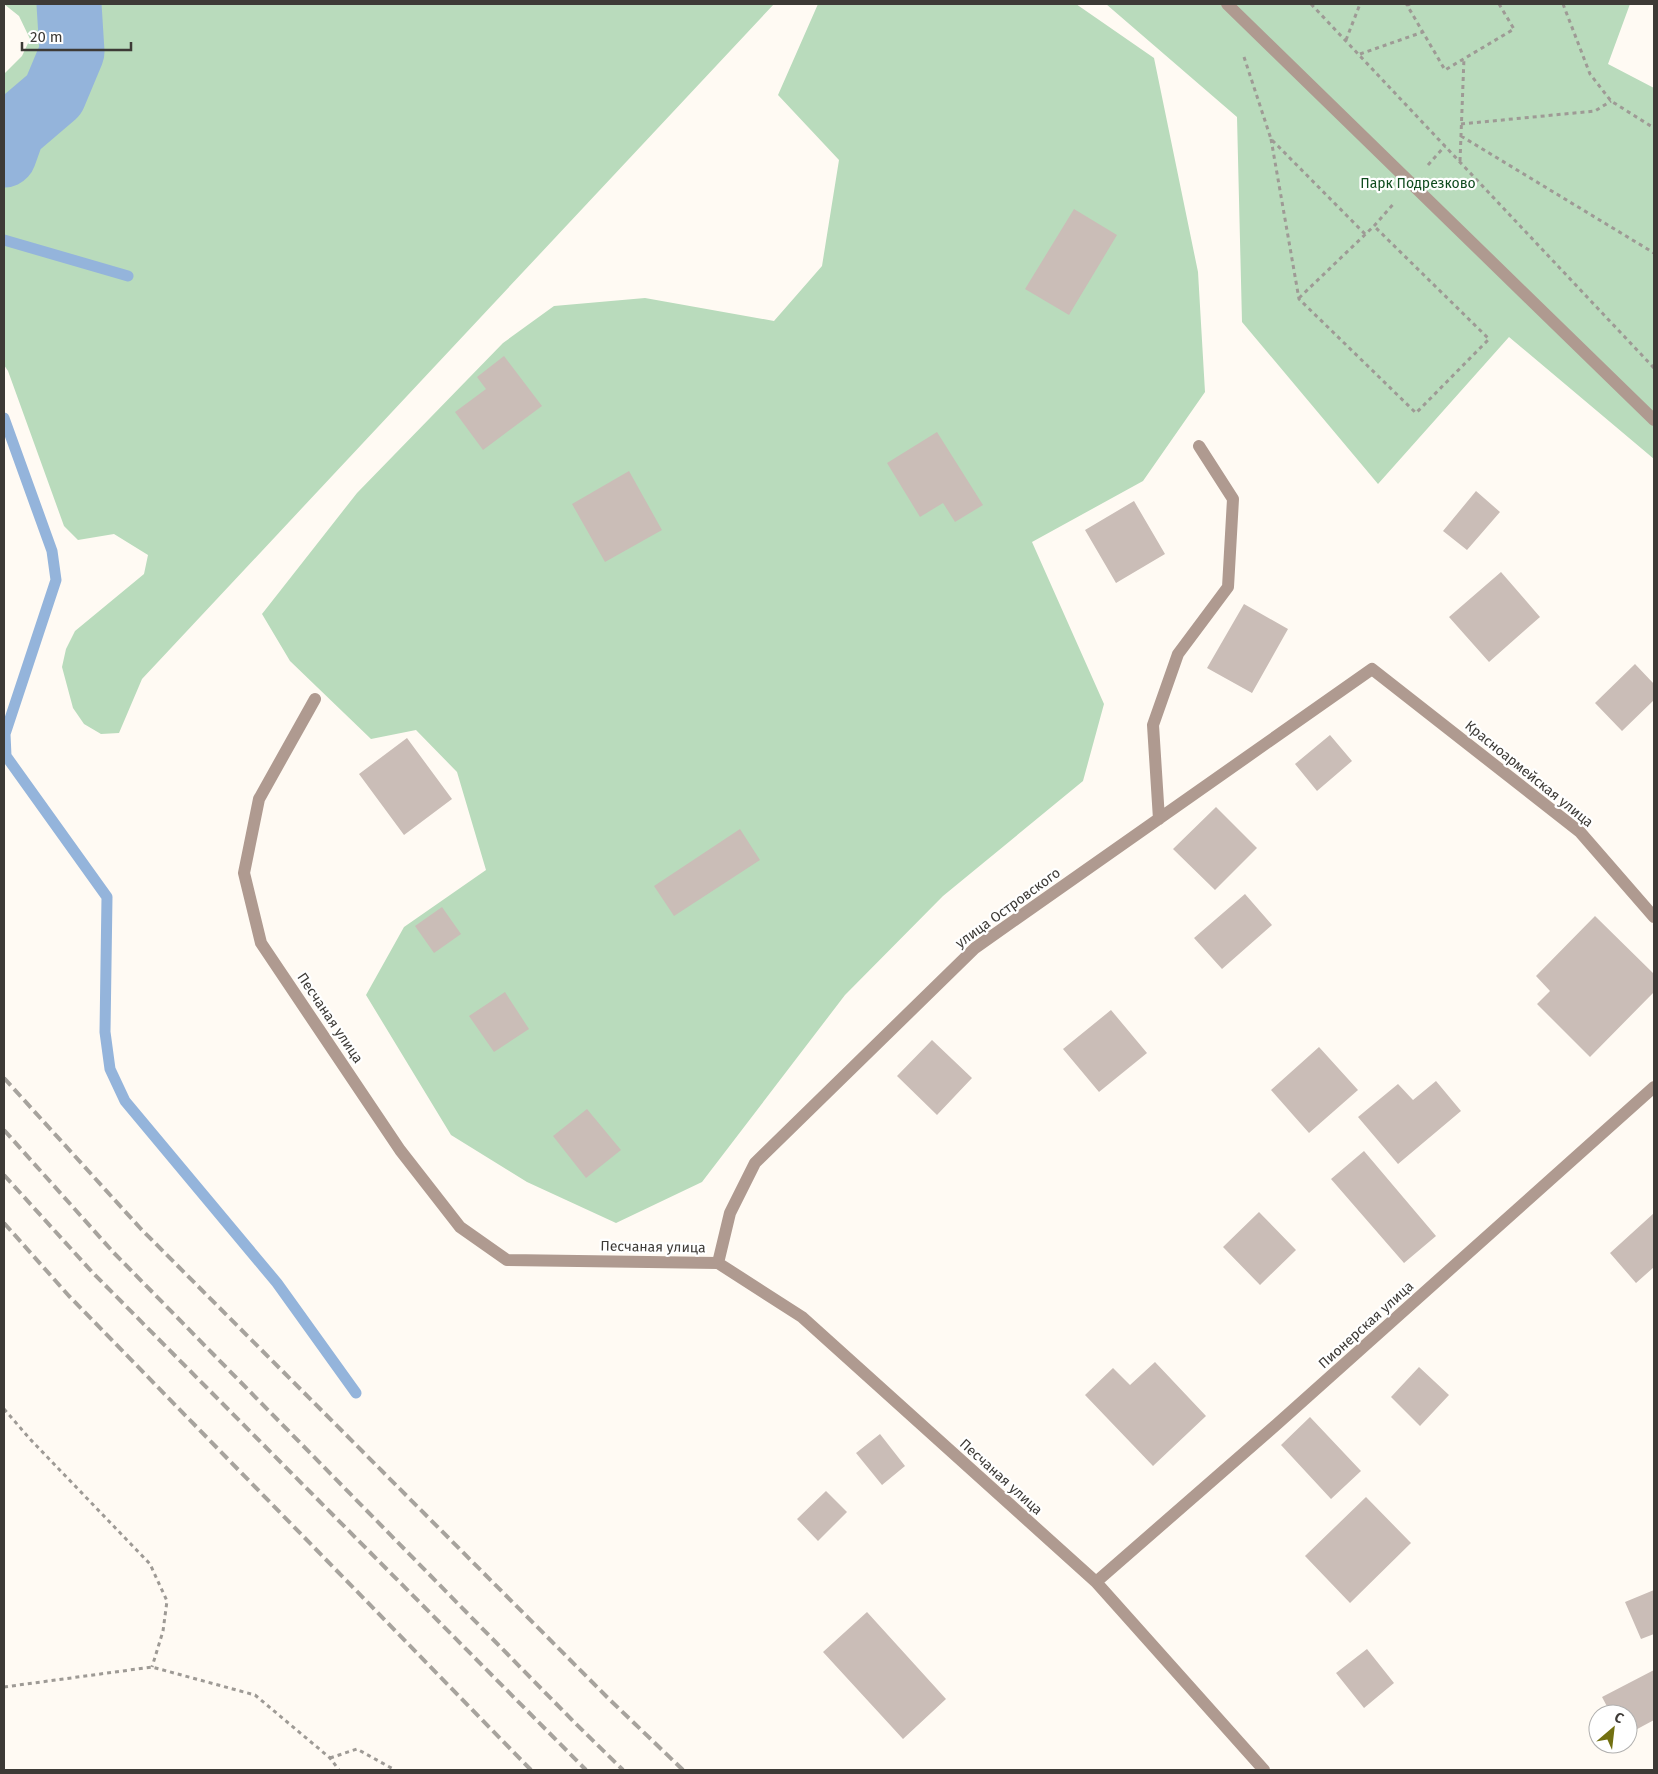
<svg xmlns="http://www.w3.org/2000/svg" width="1658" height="1774" font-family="'Fira Sans',sans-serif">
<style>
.green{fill:#b9dbbc}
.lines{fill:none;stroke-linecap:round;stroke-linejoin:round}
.stream{stroke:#94b4db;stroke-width:11}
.river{stroke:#94b4db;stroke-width:65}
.building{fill:#cabdb7}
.path{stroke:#9e9a95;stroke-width:3;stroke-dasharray:4 4;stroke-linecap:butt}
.minor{stroke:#af9a90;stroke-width:12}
.rail{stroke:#a7a39d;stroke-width:4;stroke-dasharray:10 5;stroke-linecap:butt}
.labels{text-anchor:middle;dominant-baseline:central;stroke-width:4.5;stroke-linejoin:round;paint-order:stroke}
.park-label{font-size:14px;fill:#0f4b1e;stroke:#fff}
.street-label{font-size:14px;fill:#3d3a36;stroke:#fff}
</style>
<rect width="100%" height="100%" fill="#fffaf3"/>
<!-- green -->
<path class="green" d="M4 4H774L142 679 119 733 101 734 84 724 73 708 62 667 66 649 75 631 144 574 148 555 114 534 78 540 64 526 8 371 4 365V74L22 56 30 39 19 16Z
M818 4H1076L1154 58 1198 272 1205 392 1143 481 1032 542 1104 704 1083 781 943 896 845 995 702 1182 616 1223 527 1182 451 1135 366 995 404 927 486 870 457 772 416 730 371 739 290 661 262 614 357 493 503 343 554 306 645 298 774 321 822 266 839 160 778 95Z
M1106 4H1630L1608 64 1654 88V459L1509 337 1378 484 1242 322 1237 117Z"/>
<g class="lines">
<!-- stream -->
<path class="stream" d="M4 240 128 276
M4 418 52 551 56 580 5 734 6 756 107 897 105 1032 110 1069 125 1101 277 1283 356 1393"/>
<!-- river -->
<path class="river" d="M4 155 13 130 54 95 72 52 69 4"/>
</g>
<!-- building -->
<path class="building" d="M1074 209 1117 235 1069 315 1025 289Z
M504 356 542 406 483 450 455 412 486 389 477 377Z
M937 432 983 505 955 522 943 503 920 517 887 463Z
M629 471 662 530 605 562 572 504Z
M1476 491 1500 512 1467 550 1443 531Z
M1134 501 1165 554 1116 583 1085 530Z
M1501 572 1540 617 1489 662 1449 617Z
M1244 604 1288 629 1252 693 1207 668Z
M1635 664 1654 684V700L1622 731 1595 703Z
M1330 735 1352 761 1317 791 1295 764Z
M407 738 452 799 404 835 359 774Z
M1216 807 1257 848 1215 890 1173 849Z
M740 829 760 860 674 916 654 886Z
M1245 894 1272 925 1222 969 1194 938Z
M442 907 461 934 434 953 415 926Z
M1595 916 1654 974V992L1590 1057 1537 1004 1550 991 1536 976Z
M505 992 529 1029 494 1052 469 1016Z
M1111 1010 1147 1053 1099 1092 1063 1049Z
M932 1040 972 1078 937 1115 897 1076Z
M1319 1047 1358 1090 1309 1133 1271 1090Z
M1436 1081 1461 1111 1398 1164 1358 1117 1398 1084 1413 1100Z
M587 1109 621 1150 586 1178 553 1136Z
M1364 1151 1436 1236 1404 1263 1331 1179Z
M1259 1212 1296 1250 1260 1285 1223 1247Z
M1654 1213V1267L1636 1283 1610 1253Z
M1155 1362 1206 1416 1153 1466 1085 1395 1113 1368 1130 1385Z
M1419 1367 1449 1395 1420 1426 1391 1397Z
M1310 1417 1361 1471 1331 1499 1281 1445Z
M880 1434 905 1466 882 1485 856 1453Z
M826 1491 847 1512 818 1541 797 1519Z
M1366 1497 1411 1543 1350 1603 1305 1556Z
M1654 1590V1634L1641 1639 1625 1602Z
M867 1612 946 1699 903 1739 823 1652Z
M1367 1649 1394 1683 1364 1708 1336 1673Z
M1654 1670V1720L1628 1734V1714H1611L1602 1697Z"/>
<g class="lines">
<!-- path -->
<path class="path" d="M1311 4 1654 368
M1410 4 1407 5 1445 70 1514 29 1499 4
M1563 4 1590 74 1611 101 1654 128
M1346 40 1360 4
M1360 54 1423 32
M1244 57 1271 139 1365 234
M1461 124 1595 111 1611 101
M1461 136 1654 253
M1271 139 1299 299 1416 413 1489 339 1374 226
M1460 161 1464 58
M1428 165 1445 146
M1299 298 1374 226 1395 202
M4 1409 30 1439 150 1564 167 1601 163 1631 152 1667
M4 1687 152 1667 255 1695 330 1758 339 1770
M330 1758 357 1749 395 1770"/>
<!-- minor -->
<path class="minor" d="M1227 4 1654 420
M315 699 259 799 244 873 261 943 400 1150 460 1227 507 1260 718 1263 802 1317 1096 1582 1264 1770
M1159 819 1153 725 1178 654 1228 587 1233 499 1199 446
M718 1263 730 1213 755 1163 975 948 1372 669 1580 832 1654 917
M1096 1582 1276 1425 1654 1087"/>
<!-- rail -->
<path class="rail" d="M4 1078 141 1229 610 1700 683 1770
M4 1130 114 1253 575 1723 623 1770
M4 1175 93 1273 586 1770
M4 1223 69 1296 531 1770"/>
</g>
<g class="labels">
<!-- park labels -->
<g class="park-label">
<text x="1418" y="183">Парк Подрезково</text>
</g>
<!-- street labels -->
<g class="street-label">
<text transform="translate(1529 774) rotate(39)">Красноармейская улица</text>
<text transform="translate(1008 908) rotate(-36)">улица Островского</text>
<text transform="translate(330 1018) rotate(56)">Песчаная улица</text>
<text transform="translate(653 1247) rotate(1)">Песчаная улица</text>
<text transform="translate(1366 1325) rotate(-42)">Пионерская улица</text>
<text transform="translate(1001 1477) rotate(42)">Песчаная улица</text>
</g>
</g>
<!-- border -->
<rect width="1658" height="1774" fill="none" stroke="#3d3a36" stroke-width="10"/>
<!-- north arrow -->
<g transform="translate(1613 1729) rotate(28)"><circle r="24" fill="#ffffff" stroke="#b1b0af"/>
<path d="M0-4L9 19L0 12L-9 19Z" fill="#727011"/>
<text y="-8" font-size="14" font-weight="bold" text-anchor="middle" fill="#3d3a36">С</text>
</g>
<!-- scale -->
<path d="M22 42v8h109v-8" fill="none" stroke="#3d3a36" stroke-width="2.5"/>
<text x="30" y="42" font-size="15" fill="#3d3a36" stroke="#ffffff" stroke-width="4" paint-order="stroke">20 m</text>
</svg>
